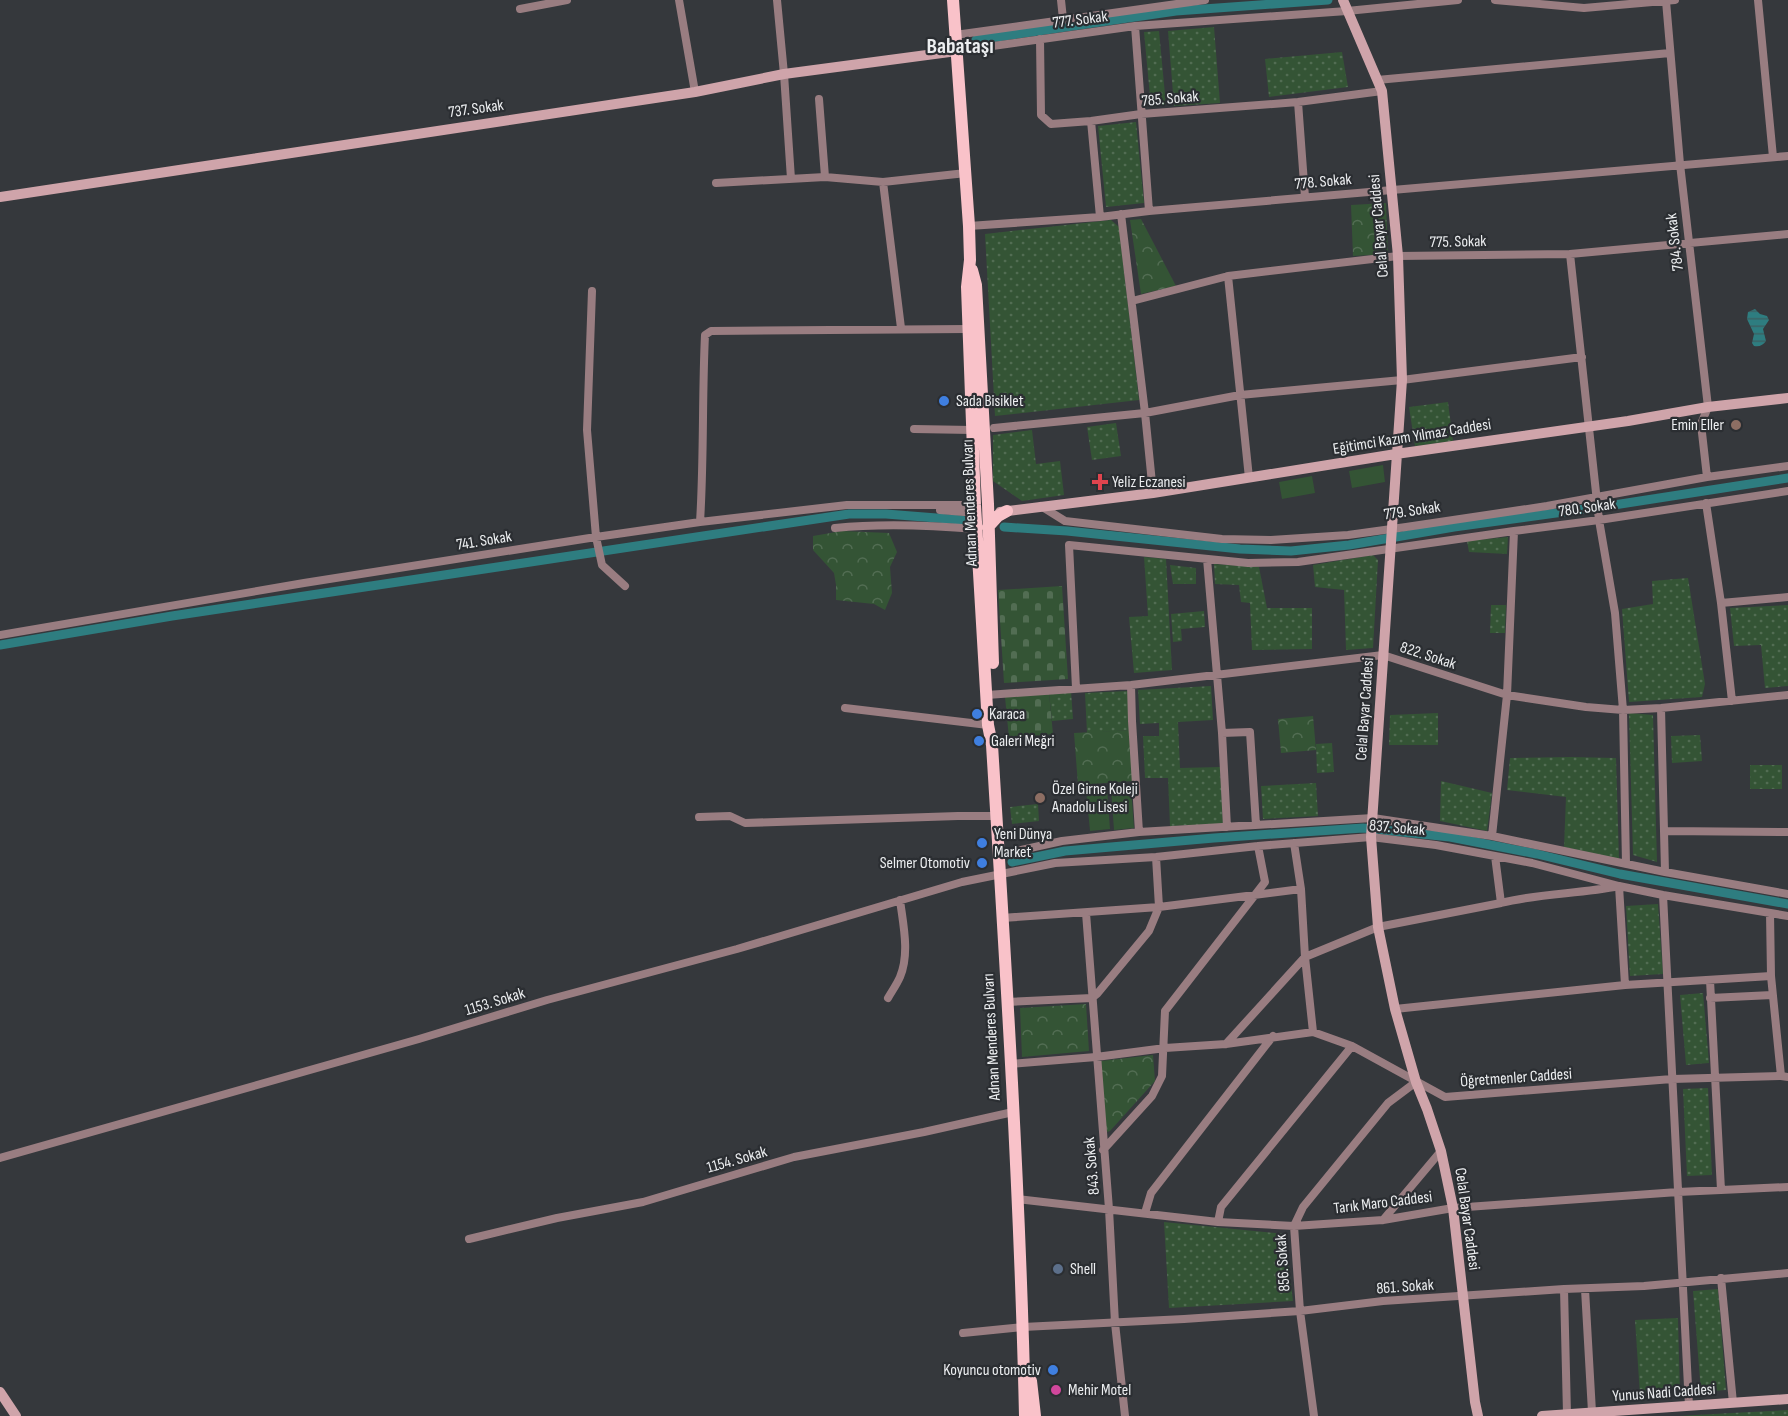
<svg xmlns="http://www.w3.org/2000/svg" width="1788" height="1416" font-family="'Sofia Sans Condensed',sans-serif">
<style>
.grass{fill:url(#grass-dots)}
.forest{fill:url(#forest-crowns)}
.cemetery{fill:url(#cemetery-stones)}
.garden{fill:#345435}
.water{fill:url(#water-rules)}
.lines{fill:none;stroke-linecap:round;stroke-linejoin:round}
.canal{stroke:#2e7d80;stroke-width:9}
.street{stroke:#997d81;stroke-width:8}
.secondary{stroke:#cfa4aa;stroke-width:10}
.primary{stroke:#f9c2c9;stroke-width:12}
.shop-dot{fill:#3f7fe0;stroke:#2b2e32;stroke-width:2}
.education-dot{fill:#8d6e63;stroke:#2b2e32;stroke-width:2}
.health-dot{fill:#e0444e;stroke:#2b2e32;stroke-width:2}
.service-dot{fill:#5c6f8a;stroke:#2b2e32;stroke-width:2}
.hotel-dot{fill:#d1479c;stroke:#2b2e32;stroke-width:2}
.labels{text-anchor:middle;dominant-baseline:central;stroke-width:4.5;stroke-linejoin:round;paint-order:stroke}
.street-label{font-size:16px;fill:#eceef0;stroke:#2b2e32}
.poi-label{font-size:16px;fill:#eceef0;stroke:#2b2e32;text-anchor:start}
.district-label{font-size:22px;font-weight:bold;fill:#eceef0;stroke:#2b2e32}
</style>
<defs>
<pattern id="grass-dots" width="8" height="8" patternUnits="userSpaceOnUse" patternTransform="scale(1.5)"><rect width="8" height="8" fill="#345435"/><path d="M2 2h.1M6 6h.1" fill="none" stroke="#526d53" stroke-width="1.8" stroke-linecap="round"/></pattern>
<pattern id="forest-crowns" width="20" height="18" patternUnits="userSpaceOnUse" patternTransform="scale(1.5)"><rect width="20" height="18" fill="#345435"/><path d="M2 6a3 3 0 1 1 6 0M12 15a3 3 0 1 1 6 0" fill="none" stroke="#526d53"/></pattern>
<pattern id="cemetery-stones" width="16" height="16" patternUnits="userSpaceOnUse" patternTransform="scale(1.5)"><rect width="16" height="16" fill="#345435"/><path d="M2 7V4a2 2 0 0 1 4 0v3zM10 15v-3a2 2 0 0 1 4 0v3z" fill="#526d53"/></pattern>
<pattern id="water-rules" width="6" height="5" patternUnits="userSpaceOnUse" patternTransform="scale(1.5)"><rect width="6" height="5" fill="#2e7d80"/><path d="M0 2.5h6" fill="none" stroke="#3a6264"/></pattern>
</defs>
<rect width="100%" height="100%" fill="#35383c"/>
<!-- grass -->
<path class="grass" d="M1214 27 1220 103 1174 106 1168 31Z
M1159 31 1166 105 1151 107 1144 32Z
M1342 52 1348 87 1269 97 1265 59Z
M1136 122 1144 203 1106 207 1098 126Z
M1111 220 1119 227 1139 400 995 416 985 234Z
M1448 402 1453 441 1415 446 1409 407Z
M1116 423 1121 456 1092 460 1087 427Z
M1032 430 1036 464 1060 461 1064 495 1022 501 993 481V435Z
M1508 537 1507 554 1469 552 1467 541Z
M1373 555 1378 560 1373 648 1346 650 1344 590 1315 587 1313 565Z
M1144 557 1166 559 1172 670 1134 673 1129 617 1148 616Z
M1214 564 1259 567 1267 608H1312V649L1252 650 1250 603 1241 602 1239 585 1215 584Z
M1170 565 1196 568V584H1173Z
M1688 578 1705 684 1702 697 1629 702 1622 609 1653 604 1652 581Z
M1491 605H1506L1505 633H1490Z
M1788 605V686L1765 688 1761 645 1734 646 1730 608Z
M1204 611 1205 627 1181 629 1182 641 1173 642 1171 614Z
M1211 686 1213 720 1178 722 1180 768 1220 767 1223 824 1170 826 1168 778H1145L1143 736H1159V723L1140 724 1138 690Z
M1071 691 1073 719 1052 721 1049 693Z
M1128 691 1130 730 1087 733 1085 693Z
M1438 713V745H1389L1390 715Z
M1629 713 1653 715 1657 862 1633 855Z
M1700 735 1702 761 1672 763 1671 736Z
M1332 743 1334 772 1317 773 1316 744Z
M1571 757 1616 758 1619 859 1564 847 1566 797 1507 790 1510 758Z
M1750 765H1782V789H1750Z
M1441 781 1492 793 1487 831 1440 821Z
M1316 783 1318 816 1263 819 1261 786Z
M1038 804 1039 821 1012 824 1010 807Z
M1658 904 1663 974 1630 976 1626 906Z
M1703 993 1709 1063 1686 1065 1680 995Z
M1708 1088 1712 1175 1687 1176 1683 1089Z
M1164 1222 1285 1234 1293 1301 1169 1308Z
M1718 1289 1726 1390 1701 1392 1693 1291Z
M1678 1318 1680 1394 1640 1395 1635 1320Z
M1788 1410V1416H1679L1694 1415Z"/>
<!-- forest -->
<path class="forest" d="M1386 203 1388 254 1353 256 1351 205Z
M1141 219 1176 286 1141 294 1130 220Z
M842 531 889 533 897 552 890 567 892 593 885 610 874 604 836 600V585L834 573 813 550V536Z
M1313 716 1316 750 1281 753 1278 719Z
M1130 730 1133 781 1078 785 1074 733Z
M1086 1004 1089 1051 1022 1057 1020 1008Z
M1153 1055 1155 1081 1110 1131 1104 1133 1101 1061Z"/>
<!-- cemetery -->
<path class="cemetery" d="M1062 586 1068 679 1004 683 998 590Z
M1049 693 1053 734 1009 738 1005 697Z"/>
<!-- garden -->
<path class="garden" d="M1383 465 1385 482 1352 488 1349 471Z
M1312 476 1315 493 1282 499 1279 482Z
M1131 787 1134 828 1114 830 1111 789Z
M1107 788 1110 829 1090 831 1086 790Z"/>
<!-- water -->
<path class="water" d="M1755 309 1760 314 1767 316 1769 320 1763 329 1766 341C1763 345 1760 347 1754 346L1752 343 1754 334 1747 319 1748 312Z"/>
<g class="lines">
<!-- canal -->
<path class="canal" d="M976 40 1176 11 1328 0
M1004 527 1067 531 1240 549 1291 551 1349 545 1454 527 1614 505 1788 478
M0 645 172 616 849 514H886L962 520
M1012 862 1065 851 1214 838 1363 828 1450 837 1537 854 1620 874 1788 904"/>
<!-- street -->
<path class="street" d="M679 0 695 92
M777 0 784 74 791 179
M1061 0 1063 19
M1495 0 1584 8 1675 0
M1758 0 1773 157
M1666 1 1680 164 1708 407 1701 424 1707 477
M520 9 567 0
M1135 26 1149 211
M955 35 1205 0
M1040 39 1041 115 1051 124 1091 121 1141 114 1298 102 1382 91
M957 51 1135 26 1347 11 1458 0
M1377 80 1670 53
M819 99 825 177
M1298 102 1305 197
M1091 121 1100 217
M883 182 901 328
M716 183 825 177 883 182 966 173
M1121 214 1145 413 1153 493
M969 226 1100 217 1149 211 1788 156
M1570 254 1599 520 1615 613 1623 710 1626 864
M1228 276 1249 478
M592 291 587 430 596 537 602 565 625 586
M1132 301 1228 276 1398 256 1570 254 1788 234
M994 428 1145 413 1240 395 1402 380 1582 357
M914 429 972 430
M1706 503 1721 603 1732 701
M1041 506 1065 521 1222 539 1271 540 1348 535 1406 527 1547 506 1707 477 1788 466
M940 510 976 513
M700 522C704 460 702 397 705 335L711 331 968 329
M835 528C882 523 929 525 977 529
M1207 559 1222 733 1250 732 1256 825
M1721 603 1788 597
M0 635 304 583 596 537 700 522 847 505H975
M1131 685 1132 721 1139 832
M1076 688 1069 545 1248 563 1298 562 1514 531 1599 520 1788 491
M987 695 1131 685 1383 655 1507 695 1586 707 1623 710 1661 708 1788 695
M845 708 988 725
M1661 708 1665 872
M1222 733 1227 827
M699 817 730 816 745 823 958 816H996
M1665 831 1788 832
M1492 836 1507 695 1514 531
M1294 843 1301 889 1305 957 1313 1032
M999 855 1062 841 1139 832 1373 818 1492 836 1665 872 1788 894
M1663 895 1689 1406
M1501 903C1540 893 1580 894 1619 886L1625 985
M1086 913 1109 1209 1115 1323 1125 1416
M1770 913 1771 976 1781 1076
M1002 918 1159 907 1301 889
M1710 980 1721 1190
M888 998C892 991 897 984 900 977 910 953 903 924 900 900
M1710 998 1772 995
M1007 1002 1092 998 1097 994 1149 931 1159 907 1156 857
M1395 1009 1625 985 1771 976
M1226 1044 1305 957 1378 927 1501 903 1495 856
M1010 1064 1096 1057 1165 1048 1226 1044 1313 1032 1352 1046 1445 1097 1672 1079 1781 1076 1788 1077
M1103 1150 1152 1096 1162 1076 1165 1011 1265 882 1258 846
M0 1158 419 1039 547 1000 737 949 962 882 1055 863 1156 857 1258 846 1371 837 1436 845 1495 856 1532 863 1619 886 1663 895 1788 916
M1017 1199 1218 1222 1294 1226 1383 1220 1453 1208 1678 1192 1788 1187
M1145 1213 1151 1193 1273 1036
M1383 1220 1441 1151
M1218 1222 1221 1207 1352 1046
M469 1239 557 1218 643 1202 794 1157 924 1132 1013 1112
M1721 1278 1733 1403
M1564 1289 1567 1414
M1585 1289 1592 1412
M963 1333 1023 1327 1184 1319 1300 1311 1383 1301 1564 1289 1644 1286 1788 1273
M1314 1416 1300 1311 1294 1226 1303 1207 1388 1103 1416 1082"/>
<!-- secondary -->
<path class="secondary" d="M1343 0 1382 91 1398 256 1402 380 1371 837 1378 927 1395 1009 1416 1082 1427 1109 1441 1151 1453 1208 1475 1402 1478 1416
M0 197 695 92 784 74 957 51
M1000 512 1153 493 1396 454 1628 421 1708 407 1788 398
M0 1392 16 1416
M1542 1416 1788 1399"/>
<!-- primary -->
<path class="primary" d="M953 0 969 226 970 260 967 287 975 505 988 725 992 745C1006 969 1020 1192 1025 1416
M972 270 976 285 988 504 993 663
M988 527 998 516 1007 511
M1031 1381 1035 1416"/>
</g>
<!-- markers -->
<g class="shop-dot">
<circle cx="944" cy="401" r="6"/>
<circle cx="977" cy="714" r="6"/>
<circle cx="979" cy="741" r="6"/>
<circle cx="982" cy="843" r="6"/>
<circle cx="982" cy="863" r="6"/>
<circle cx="1053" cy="1370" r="6"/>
</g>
<g class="education-dot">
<circle cx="1736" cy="425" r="6"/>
<circle cx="1040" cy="798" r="6"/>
</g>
<path class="health-dot" d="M1097 473h6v6h6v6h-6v6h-6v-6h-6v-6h6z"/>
<circle class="service-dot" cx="1058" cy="1269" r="6"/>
<circle class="hotel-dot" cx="1056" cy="1390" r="6"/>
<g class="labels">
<!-- street labels -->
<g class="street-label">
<text transform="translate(1080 20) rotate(-7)">777. Sokak</text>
<text transform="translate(1170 99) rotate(-5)">785. Sokak</text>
<text transform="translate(476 109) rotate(-8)">737. Sokak</text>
<text transform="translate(1323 182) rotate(-5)">778. Sokak</text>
<text transform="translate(1379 226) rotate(-95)">Celal Bayar Caddesi</text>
<text transform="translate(1458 242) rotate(-1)">775. Sokak</text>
<text transform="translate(1675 242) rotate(-97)">784. Sokak</text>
<text transform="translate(1412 437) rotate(-9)">Eğitimci Kazım Yılmaz Caddesi</text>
<text transform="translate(970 503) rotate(-92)">Adnan Menderes Bulvarı</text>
<text transform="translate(1587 508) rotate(-8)">780. Sokak</text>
<text transform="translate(1412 511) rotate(-8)">779. Sokak</text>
<text transform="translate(484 541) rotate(-9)">741. Sokak</text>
<text transform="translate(1428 656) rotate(18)">822. Sokak</text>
<text transform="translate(1365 709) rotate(-86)">Celal Bayar Caddesi</text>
<text transform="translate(1397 828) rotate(5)">837. Sokak</text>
<text transform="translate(495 1002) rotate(-17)">1153. Sokak</text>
<text transform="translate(992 1037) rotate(-93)">Adnan Menderes Bulvarı</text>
<text transform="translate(1516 1078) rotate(-4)">Öğretmenler Caddesi</text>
<text transform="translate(737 1160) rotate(-16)">1154. Sokak</text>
<text transform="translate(1092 1166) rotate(-95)">843. Sokak</text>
<text transform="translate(1383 1203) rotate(-7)">Tarık Maro Caddesi</text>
<text transform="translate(1467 1219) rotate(82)">Celal Bayar Caddesi</text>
<text transform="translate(1283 1263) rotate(-94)">856. Sokak</text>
<text transform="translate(1405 1287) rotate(-4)">861. Sokak</text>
<text transform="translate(1664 1393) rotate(-4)">Yunus Nadi Caddesi</text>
</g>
<!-- poi labels -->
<g class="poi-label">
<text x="956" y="401">Sada Bisiklet</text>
<text x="1724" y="425" text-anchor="end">Emin Eller</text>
<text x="1112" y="482">Yeliz Eczanesi</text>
<text x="989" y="714">Karaca</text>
<text x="991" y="741">Galeri Meğri</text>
<text x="1052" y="789">Özel Girne Koleji<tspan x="1052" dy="18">Anadolu Lisesi</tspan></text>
<text x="994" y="834">Yeni Dünya<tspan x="994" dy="18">Market</tspan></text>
<text x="970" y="863" text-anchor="end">Selmer Otomotiv</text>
<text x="1070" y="1269">Shell</text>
<text x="1041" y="1370" text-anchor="end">Koyuncu otomotiv</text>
<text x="1068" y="1390">Mehir Motel</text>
</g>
<!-- district labels -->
<g class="district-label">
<text x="960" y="46">Babataşı</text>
</g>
</g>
</svg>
